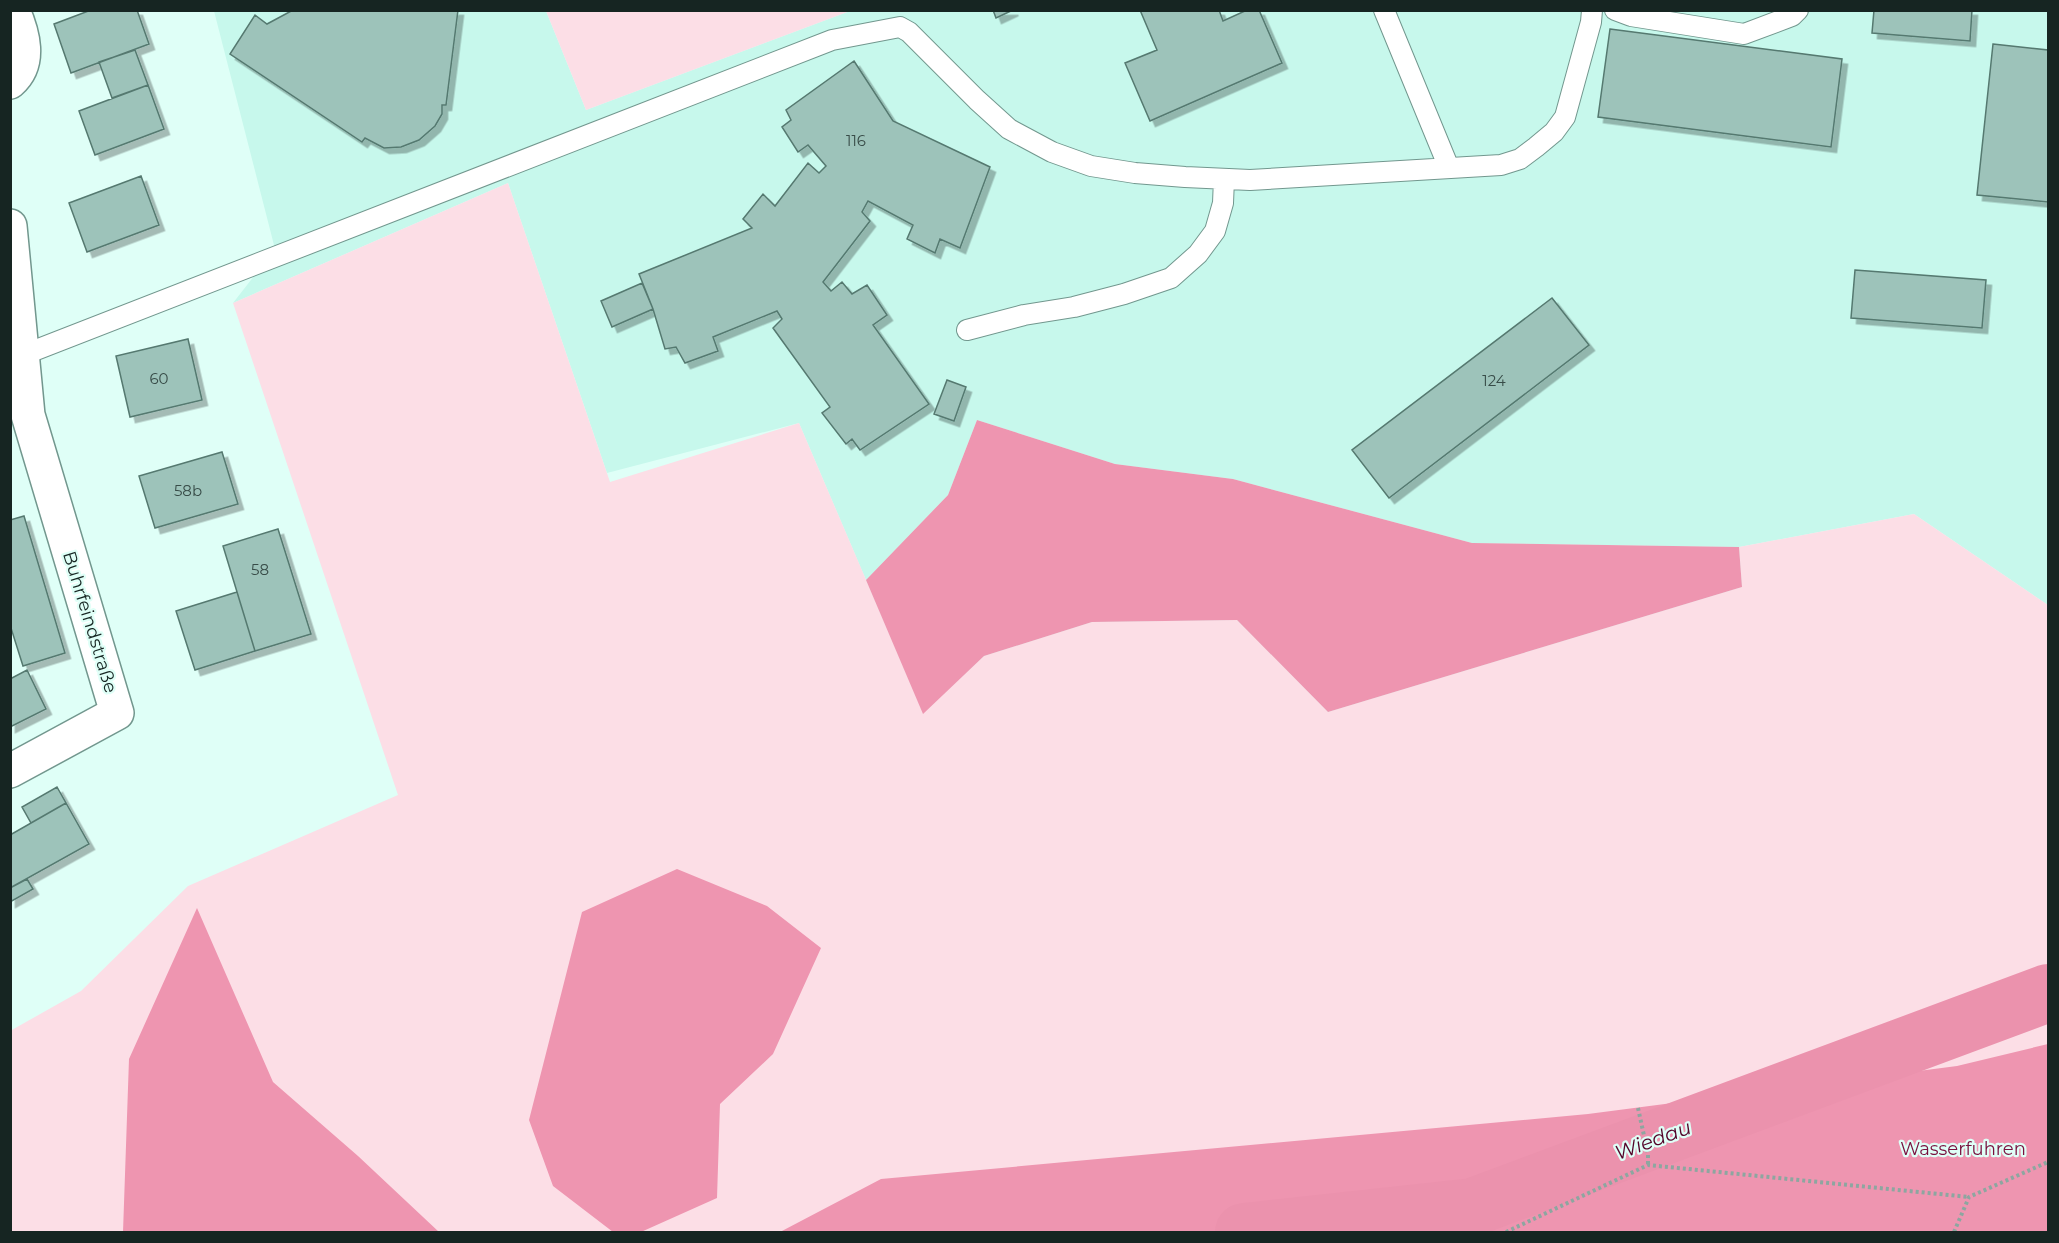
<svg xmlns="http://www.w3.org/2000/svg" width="2059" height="1243" font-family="Montserrat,sans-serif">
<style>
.built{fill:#c7f8ec}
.green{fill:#fcdee6}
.forest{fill:#ee95b0}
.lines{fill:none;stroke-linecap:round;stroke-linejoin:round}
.river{stroke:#eb92ad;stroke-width:58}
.building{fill:#9dc3ba;stroke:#557970;stroke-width:1.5;filter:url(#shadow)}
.lane-casing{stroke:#72978e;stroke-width:22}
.street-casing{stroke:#72978e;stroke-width:36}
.path{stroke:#8da6a0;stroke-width:4;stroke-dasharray:3 3;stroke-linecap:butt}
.lane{stroke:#fff;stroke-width:20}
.street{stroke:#fff;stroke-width:33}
.labels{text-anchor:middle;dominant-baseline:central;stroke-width:4.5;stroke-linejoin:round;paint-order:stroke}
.number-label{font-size:15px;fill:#384c48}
.street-label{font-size:18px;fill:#162522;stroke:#dffff7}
.park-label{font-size:18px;fill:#78103e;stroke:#dffff7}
.water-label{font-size:20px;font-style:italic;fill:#530328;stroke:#dffff7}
</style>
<defs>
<filter id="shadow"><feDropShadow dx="5.5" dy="5.5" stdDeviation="0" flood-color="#0004"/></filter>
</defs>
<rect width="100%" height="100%" fill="#dffff7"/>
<!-- built -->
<path class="built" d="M214 11H546L586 110 850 11H2048V605L1914 514 1739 547 1472 543 1233 479 1115 464 977 420 948 495 866 580 799 423 607 473 508 183 233 303 275 249Z"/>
<!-- green -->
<path class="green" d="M546 11H850L586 110Z
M508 183 610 482 799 423 923 713 984 656 1092 622 1237 620 1328 712 1742 587 1739 547 1914 514 2048 605V1232H11L10 1031 81 991 188 886 398 795 233 303Z"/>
<!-- forest -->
<path class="forest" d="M977 420 1115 464 1233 479 1472 543 1739 547 1742 587 1328 712 1237 620 1092 622 984 656 923 714 866 580 948 495Z
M677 869 767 906 821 948 773 1054 720 1104 717 1198 641 1232H613L553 1186 529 1120 582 912Z
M197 908 273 1082 358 1156 439 1232H123L129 1059Z
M2048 1044V1232H780L881 1179 1588 1114 1957 1066Z"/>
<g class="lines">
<!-- river -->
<path class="river" d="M1244 1232 1473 1207 2048 993"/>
</g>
<!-- building -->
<path class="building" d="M91 10H137L149 44 71 73 54 24Z
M293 10H458L446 105H442V114L435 126 419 140 401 147 384 148 365 138 362 142 230 54 255 15 267 24Z
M993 10H1013L996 18Z
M1140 10H1219L1223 21 1247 10H1259L1282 63 1150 121 1125 63 1157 50Z
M1874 10H1972L1970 41 1872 33Z
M1610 29 1842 59 1831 147 1598 117Z
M1993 44 2048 50V202L1977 195Z
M135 50 148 85 112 98 99 62Z
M854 61 893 121 990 167 960 248 940 239 935 253 907 239 913 225 868 201 862 212 870 221 823 282 831 291 842 282 852 294 867 285 887 315 873 325 929 404 860 450 852 439 846 444 822 413 830 407 773 328 782 319 777 311 713 337 718 351 685 363 676 347 665 349 653 309 639 274 752 228 743 219 763 194 775 206 808 163 819 173 826 166 808 145 798 152 782 127 791 120 786 110Z
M148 85 164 129 95 155 79 111Z
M141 176 159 225 87 252 69 203Z
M1855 270 1986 280 1982 328 1851 318Z
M642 283 653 309 612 327 601 301Z
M1552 298 1589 345 1389 498 1352 450Z
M188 339 202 400 130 417 116 356Z
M947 380 966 387 954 421 934 414Z
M222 452 238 504 155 528 139 476Z
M24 516 65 653 23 666 10 625V520Z
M278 529 311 634 255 651 223 546Z
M237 592 255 651 195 670 176 611Z
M27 670 46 709 10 727V679Z
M57 787 66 803 31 823 22 807Z
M66 803 89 844 10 888V835Z
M27 879 33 889 10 902V888Z"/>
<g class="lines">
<defs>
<path id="lane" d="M1384 10 1449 168
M1615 10 1631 16 1744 34 1792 16 1798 10
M967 330 1024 315 1074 307 1124 294 1171 278 1198 254 1215 231 1223 203 1224 179
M23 355 832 40 900 27 909 32 977 100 1009 129 1052 152 1091 166 1135 173 1185 177 1250 180 1501 165 1520 159 1536 147 1554 132 1565 117 1591 22 1592 10"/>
<path id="street" d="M10 82C32 63 23 33 13 10
M10 226 28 415 117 713 10 771"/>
</defs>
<!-- lane casing -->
<use href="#lane" class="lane-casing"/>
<!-- street casing -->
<use href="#street" class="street-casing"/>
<!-- path -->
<path class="path" d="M1638 1108 1648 1154V1165
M1506 1232 1648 1165 1969 1197
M1954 1232 1969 1197 2048 1162"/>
<!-- lane -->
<use href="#lane" class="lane"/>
<!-- street -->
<use href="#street" class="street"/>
</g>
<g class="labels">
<!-- number labels -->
<g class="number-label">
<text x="856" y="140">116</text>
<text x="159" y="378">60</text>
<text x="1494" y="380">124</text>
<text x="188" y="490">58b</text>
<text x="260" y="569">58</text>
</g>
<!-- street labels -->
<g class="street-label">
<text transform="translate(90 622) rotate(73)">Buhrfeindstraße</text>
</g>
<!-- park labels -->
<g class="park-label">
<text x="1963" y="1149">Wasserfuhren</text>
</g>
<!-- water labels -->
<g class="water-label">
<text transform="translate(1653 1140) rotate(-20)">Wiedau</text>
</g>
</g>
<!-- border -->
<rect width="2059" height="1243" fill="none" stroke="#162522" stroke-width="24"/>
</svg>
